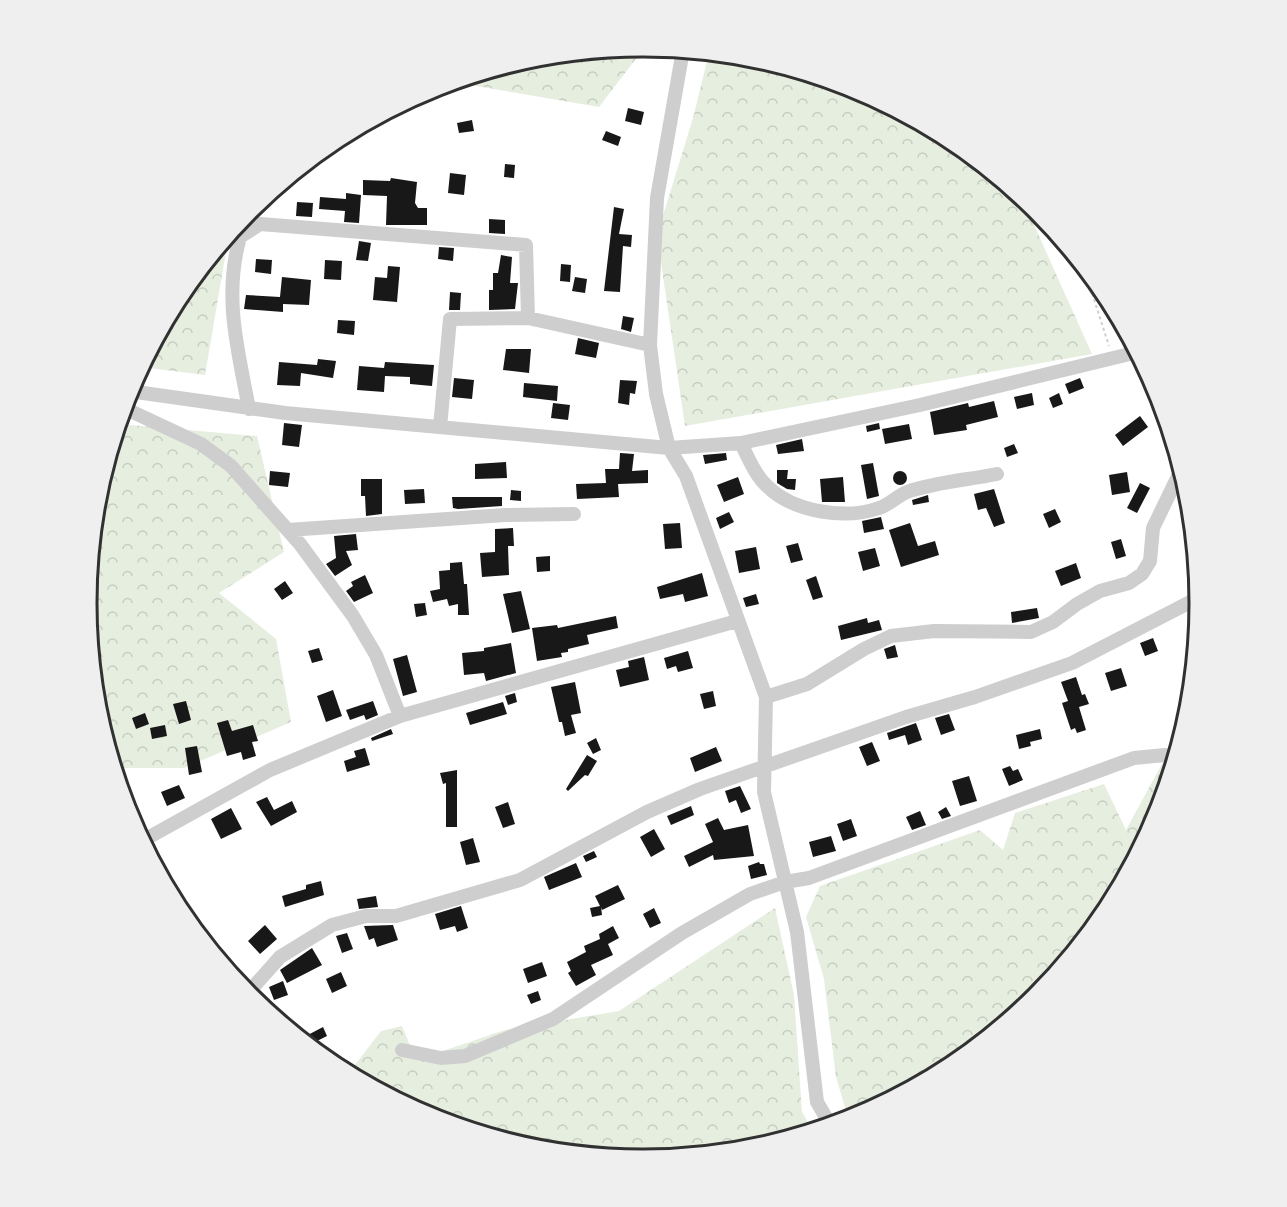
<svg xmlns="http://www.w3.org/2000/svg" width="1287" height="1207" font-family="'Roboto Condensed',sans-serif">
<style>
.forest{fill:url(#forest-crowns)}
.building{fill:#181818}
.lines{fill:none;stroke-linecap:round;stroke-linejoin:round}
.path{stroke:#cecece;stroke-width:2;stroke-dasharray:3 3;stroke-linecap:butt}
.minor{stroke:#cecece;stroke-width:14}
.rim{fill:none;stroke:#313131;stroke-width:3}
</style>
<defs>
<pattern id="forest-crowns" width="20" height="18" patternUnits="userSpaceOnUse" patternTransform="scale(1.5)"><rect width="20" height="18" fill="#e6eee0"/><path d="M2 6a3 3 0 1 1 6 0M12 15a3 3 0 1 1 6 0" fill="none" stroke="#c6cdc1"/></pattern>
</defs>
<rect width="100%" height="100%" fill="#fff"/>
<!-- forest -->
<path class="forest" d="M645 47 599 107 453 82 535 57Z
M709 53 753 57 857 89 953 141 1021 196 1092 354 685 426 657 235 693 118Z
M229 234 205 375 141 367 181 294Z
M119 424 257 436 284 552 219 593 276 639 291 722 184 768H114L97 712 87 603 97 494Z
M1176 758 1158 817 1106 913 1037 998 953 1067 849 1121 836 1077 824 979 806 917 820 886 980 830 1003 850 1015 813 1104 784 1126 830 1163 762Z
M775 908 794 995 802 1112 813 1131 752 1150 644 1160 535 1150 430 1118 348 1074 381 1031 402 1026 416 1060 505 1030 619 1011Z"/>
<!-- building -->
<path class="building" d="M628 108 644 112 641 125 625 121Z
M472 120 474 131 459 133 457 123Z
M606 131 621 137 618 146 602 140Z
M505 164 515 165 514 178 504 177Z
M450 173 466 175 464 195 448 193Z
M391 178 417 182 415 203 418 208H427V225H386L387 196 363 195V180L390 181Z
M346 193 361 195 359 223 344 222 345 211 319 209 320 197 346 199Z
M297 202 313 203 312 217 296 216Z
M614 207 624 209 619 234 632 235 631 247 623 246 620 292 604 291Z
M489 219 505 220V234L489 233Z
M359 241 371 243 368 261 356 260Z
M439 247 454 248 453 261 438 259Z
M501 255 512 257 510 283H518L515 309 489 310V290H493V273H498Z
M256 259 272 260 271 274 255 272Z
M325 260 342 261 341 280 324 279Z
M561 264 571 265 570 282 560 281Z
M388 266 400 267 397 302 373 300 375 277 387 278Z
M282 277 311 280 309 305 283 304V312L244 309 246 295 280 297Z
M575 277 587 279 585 293 572 291Z
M450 292 461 293 460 310H449Z
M623 316 634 318 631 332 621 329Z
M338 320 355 321 354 335 337 333Z
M578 338 599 343 596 358 575 354Z
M506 349H531L529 373 503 370Z
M318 359 336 361 333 378 301 373 300 386 277 385 279 362 317 365Z
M385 362 434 365 432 386 410 384V377L385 376 384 392 357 390 359 366 384 368Z
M454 378 474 380 472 399 452 397Z
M1080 378 1084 388 1069 394 1065 384Z
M620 380 637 381 635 394 630 393 629 405 618 403Z
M524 383 558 386 557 401 523 397Z
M1032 393 1034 405 1017 409 1014 397Z
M1059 393 1063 404 1053 408 1049 398Z
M994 401 998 417 966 425 967 430 934 435 930 412 968 403 969 407Z
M553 403 570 405 568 420 551 418Z
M1140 416 1148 427 1123 446 1115 435Z
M284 423 302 425 299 447 282 445Z
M879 423 880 429 867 432 866 426Z
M909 424 912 439 885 444 882 429Z
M802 439 804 451 778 454 776 445Z
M1014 444 1018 453 1007 457 1004 448Z
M620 453 634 454 632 471 648 470V483L618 484 619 497 577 499 576 484 606 483 605 469H619Z
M726 453 727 460 705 464 703 455Z
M506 462 507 478 475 479V464Z
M873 463 879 496 867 499 861 465Z
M777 470H788L787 479H796L795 490 787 489 777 483Z
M270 471 290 473 288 487 269 485Z
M893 478a7 7 0 1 1 14 0a7 7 0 1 1-14 0Z
M1127 472 1130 492 1112 495 1109 475Z
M738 477 744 494 724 502 717 485Z
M843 477 845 502H822L820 479Z
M361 479H382V514L366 516 365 496H361Z
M1140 483 1150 488 1137 513 1127 508Z
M424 489 425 503 405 504 404 490Z
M994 489 1005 523 994 527 986 508 978 510 974 494Z
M511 490 521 491V501L510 500Z
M928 495 929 502 913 505 912 500Z
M452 497H502V506L458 509 453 508Z
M1055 509 1061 522 1049 528 1043 514Z
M729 512 734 522 720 529 716 518Z
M881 517 884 529 864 533 862 521Z
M680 523 682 548 665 549 663 524Z
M910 523 918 546 935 541 939 555 901 567 889 530Z
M513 528 514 546H508L509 575 482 577 480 553 495 552V529Z
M356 534 358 550 346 551 352 565 335 576 326 564 336 558 334 536Z
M1121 539 1126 556 1116 559 1111 542Z
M798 543 803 560 791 563 786 546Z
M756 547 760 569 739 573 735 551Z
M875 548 880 566 863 571 858 552Z
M550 556V571L537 572 536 557Z
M462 562 464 584H467L469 615H458V604L449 606 447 599 433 602 430 591 440 589 439 571 450 570V563Z
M1076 563 1081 578 1061 586 1055 571Z
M702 573 708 596 685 602 683 594 660 599 657 587Z
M365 575 373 593 354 602 346 591 353 586 351 582Z
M816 576 823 597 813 600 806 580Z
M285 581 293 593 282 600 274 589Z
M521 591 530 629 512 633 503 594Z
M756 594 759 604 746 607 743 598Z
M425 603 427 615 416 617 414 604Z
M1037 608 1039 618 1012 623 1011 612Z
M616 616 618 628 587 635 589 644 568 649V652L561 653 562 657 537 661 532 628 557 625 558 628Z
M867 618 868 623 879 620 882 630 841 640 838 626Z
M1153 638 1158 651 1145 656 1140 643Z
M511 643 516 673 486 681 484 673 464 675 462 653 484 651V648Z
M895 645 898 657 887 659 884 649Z
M319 648 323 660 312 663 308 651Z
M688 651 693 668 678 672 676 666 667 669 664 658Z
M407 655 417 692 403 696 393 659Z
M644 657 649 680 620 687 616 670 629 667 628 661Z
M1121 668 1127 686 1111 691 1105 673Z
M1076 677 1082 695 1085 694 1089 704 1079 707 1086 730 1077 733 1075 728 1071 730 1062 703 1068 701 1061 682Z
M575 682 581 713 571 715 576 733 565 736 562 722H559L551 687Z
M333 690 342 716 326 722 317 696Z
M713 691 716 706 704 709 700 694Z
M515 693 517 702 508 705 505 696Z
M186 701 191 720 179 724 173 704Z
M373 701 378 715 366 720 364 715 350 720 346 710Z
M503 702 507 714 470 725 466 713Z
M145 713 149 724 136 729 132 718Z
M949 714 955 730 941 735 935 718Z
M228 720 232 731 253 725 258 741 252 742 256 756 243 760 241 752 227 756 217 723Z
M916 723 922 740 908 745 905 735 889 740 887 733Z
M165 725 167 736 152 739 150 728Z
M391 729 393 734 372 741 371 738Z
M1040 729 1042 739 1030 742 1031 746 1019 749 1016 735Z
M596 738 601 750 593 754 587 743Z
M872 742 880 761 867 766 859 747Z
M197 746 202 772 189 775 185 748Z
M716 747 722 761 695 772 690 758Z
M365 748 370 765 347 772 344 761 356 757 354 751Z
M587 755 597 761 588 776 585 775 568 791 566 789Z
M1010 766 1013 771 1018 769 1023 780 1009 786 1002 769Z
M457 770V827H446V783L443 784 440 773Z
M969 776 977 801 960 806 952 781Z
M179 785 185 798 167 806 161 792Z
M740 786 751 809 741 813 736 800 729 803 725 791Z
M267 797 274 810 292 801 297 812 271 826 256 802Z
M508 802 515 824 503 828 495 807Z
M691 806 694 815 671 825 667 816Z
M946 807 951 816 942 819 938 812Z
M231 808 242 829 221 839 211 819Z
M920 811 926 825 912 830 906 817Z
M718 818 724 830 748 825 754 856 714 860 713 855 689 867 684 856 713 842 705 824Z
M851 819 857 836 843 841 837 824Z
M654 829 665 849 651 857 640 837Z
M831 836 836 851 813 857 809 842Z
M473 838 480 862 466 865 460 842Z
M594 851 597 857 586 862 583 856Z
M759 862 760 864H764L767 875 751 879 748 866Z
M576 863 582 877 549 890 544 877Z
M321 881 324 895 285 907 282 896 306 889V885Z
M618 885 625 899 602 910 601 907 602 915 592 917 590 908 600 906 595 896Z
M376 896 378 907 359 909 357 899Z
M461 906 468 928 457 932 455 926 440 930 435 914Z
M654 908 661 923 650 928 643 914Z
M265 925 277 939 260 954 248 941Z
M393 925 398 940 377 947 374 938 369 940 364 926Z
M613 926 619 938 608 944 613 955 591 965 596 975 576 986 568 973 571 971 567 962 586 952 584 946 600 939 599 934Z
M347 933 353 949 342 953 336 936Z
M312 948 322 965 287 983 280 970Z
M542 962 547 976 528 983 523 969Z
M341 972 347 986 332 993 326 979Z
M283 981 288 995 274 1000 269 987Z
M538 991 541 1000 531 1004 527 995Z
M323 1027 327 1036 309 1045 304 1037Z"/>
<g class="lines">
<!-- path -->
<path class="path" d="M1083 265 1109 346"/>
<!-- minor -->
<path class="minor" d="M683 50 657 198 650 345 656 394 669 448 686 476 766 697 764 792 797 932 817 1102 831 1126
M129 391 285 413 669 448 741 443 920 405 1138 352
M124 408 201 444 231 466 300 544 353 616 376 655 400 716
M249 409C238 350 223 297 240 237L260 224 526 245 528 318 650 345
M440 427 450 319 528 318
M741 443C748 457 755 475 767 486 793 512 845 520 879 508 889 505 897 496 907 492 935 482 968 480 997 474
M288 530 505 515 574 514
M766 697 807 684 864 649 891 636 934 631 1031 632 1053 622 1077 604 1100 591 1129 583 1142 574 1150 561 1153 528 1181 470
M142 841 270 770 400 716 737 621
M247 994 280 957 332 925 366 916H396L520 880 647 812 700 789 906 717 975 697 1072 663 1200 597
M402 1050 441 1058 465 1056 553 1019 682 933 750 894 785 882 809 878 1134 758 1165 755"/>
</g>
<!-- crop -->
<path d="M0 0H1287V1207H0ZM97 603a546 546 0 1 1 1092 0a546 546 0 1 1-1092 0Z" fill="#efefef" fill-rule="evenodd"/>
<path class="rim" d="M97 603a546 546 0 1 1 1092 0a546 546 0 1 1-1092 0Z"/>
</svg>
